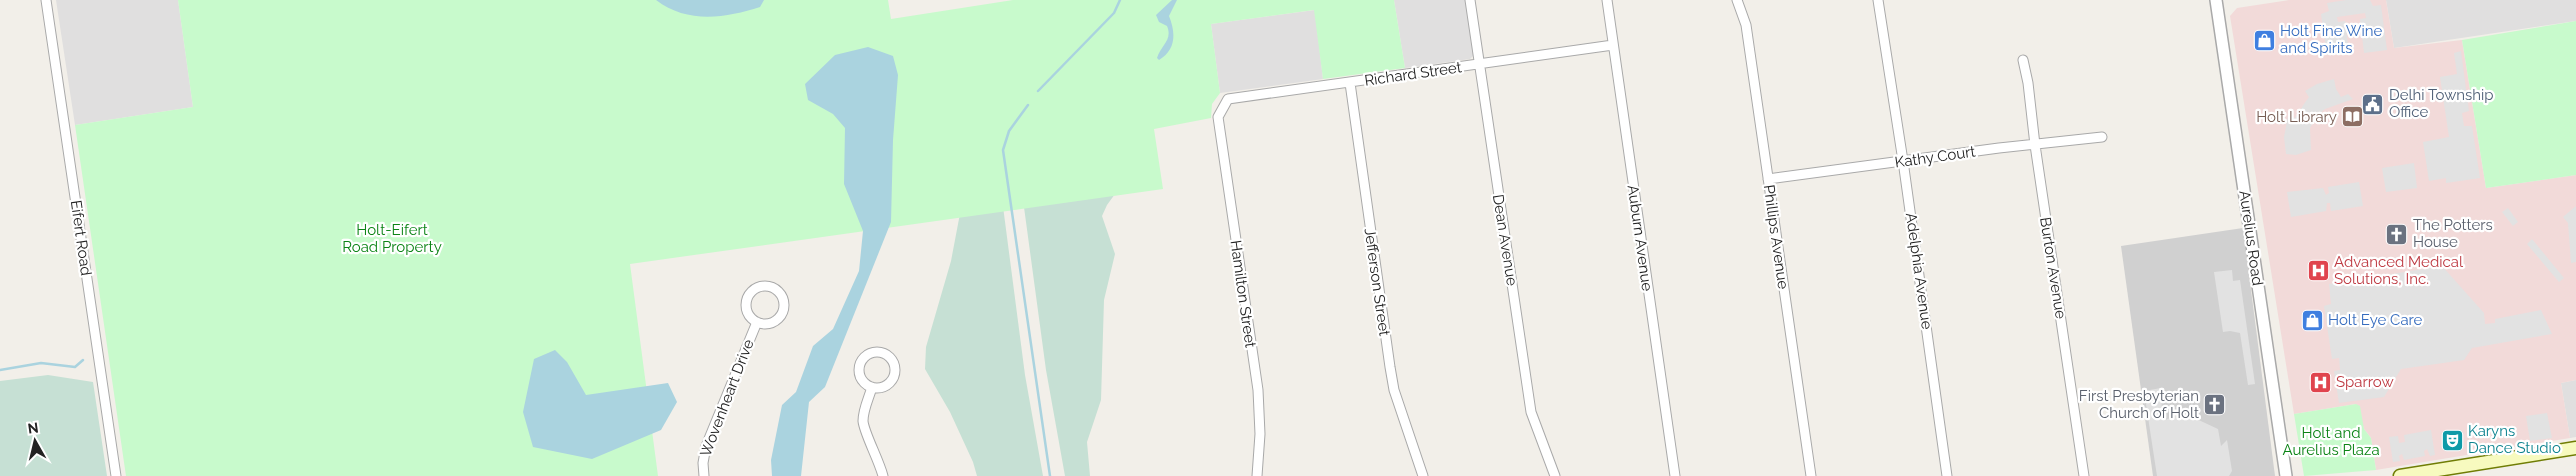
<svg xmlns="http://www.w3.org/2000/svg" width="2576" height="476" font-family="Raleway,sans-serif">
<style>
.residential{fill:#e0dfdf}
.commercial{fill:#f2dad9}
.religious{fill:#d0d0d0}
.wetland{fill:#c6e0d4}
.park{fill:#c8facc}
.parking{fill:#e2e2e2}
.water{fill:#aad3df}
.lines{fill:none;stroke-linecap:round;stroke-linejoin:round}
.stream{stroke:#aad3df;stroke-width:2.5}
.minor-casing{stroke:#a9a9a9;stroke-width:11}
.tertiary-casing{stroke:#a9a9a9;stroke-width:14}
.secondary-casing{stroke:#707d05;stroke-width:15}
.minor{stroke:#fff;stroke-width:9}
.tertiary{stroke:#fff;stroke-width:11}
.secondary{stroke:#f7fabf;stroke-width:12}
.labels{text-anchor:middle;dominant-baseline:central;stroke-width:4.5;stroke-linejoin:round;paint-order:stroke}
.shop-label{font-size:15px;fill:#366cbe;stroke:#fff;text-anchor:start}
.street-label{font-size:15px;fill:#222;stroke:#fff}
.service-label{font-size:15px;fill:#4e5e75;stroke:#fff;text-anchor:start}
.education-label{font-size:15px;fill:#785e54;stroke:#fff;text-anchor:end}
.worship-label{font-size:15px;fill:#5b616d;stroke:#fff;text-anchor:start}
.park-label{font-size:15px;fill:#0c8416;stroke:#fff}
.health-label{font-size:15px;fill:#be3a42;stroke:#fff;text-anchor:start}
.culture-label{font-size:15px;fill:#0d838f;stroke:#fff;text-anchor:start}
</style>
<rect width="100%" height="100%" fill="#f2efe9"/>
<!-- residential -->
<path class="residential" d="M56 0H178L193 107 75 125Z
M1394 0H1466L1474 55 1470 59 1405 68Z
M2386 0H2576V21L2394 48Z
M1315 10 1323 79 1220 93 1211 24Z
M2576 380V437L2570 438 2561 383Z"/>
<!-- commercial -->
<path class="commercial" d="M2289 0H2386L2394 48 2462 40 2486 188 2576 175V380L2561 383 2570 438 2376 470 2371 438 2364 429 2356 404 2294 414 2230 16 2237 8Z"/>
<!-- religious -->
<path class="religious" d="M2243 228 2275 476H2153L2121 246Z"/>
<!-- wetland -->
<path class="wetland" d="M970 161 1001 191 1025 375 1043 476H977L973 462 950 412 925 369 926 347 951 261Z
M1131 172 1107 205 1102 216 1115 254 1104 300 1101 400 1087 442 1090 476H1065L1046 370 1021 185Z
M48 375 93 382 107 476H0V381Z"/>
<!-- park -->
<path class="park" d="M178 0H888L891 19 1013 0H1394L1405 68 1323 79 1314 10 1211 24 1220 93 1212 104 1211 118 1154 129 1163 189 630 264 658 476H126L75 125 193 107Z
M2576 21V175L2486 188 2462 40Z
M2356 404 2360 406 2364 429 2371 438 2376 470 2304 476 2294 414Z"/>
<!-- parking -->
<path class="parking" d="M2346 0H2370L2373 6 2381 5 2387 50 2364 53 2360 19 2366 18 2365 13 2337 17 2338 22 2345 21 2349 52 2327 55 2321 14 2329 11 2327 3Z
M2461 51 2469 111 2462 113 2464 126H2472L2480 178 2446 183V178L2429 181 2423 142 2449 137 2440 77 2457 74 2454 53Z
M2334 79 2336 89 2341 97 2348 94 2353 99 2325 109 2317 116 2310 128 2311 150 2296 155 2286 154 2284 137 2288 116 2295 118 2304 104 2309 97 2305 91 2317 84Z
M2414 163 2417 188 2386 192 2382 168Z
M2359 182 2363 206 2331 211 2330 203H2327L2326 211 2291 217 2287 192 2323 188 2326 195 2329 193 2328 187Z
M2576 206V262L2571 263 2568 223 2563 217Z
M2508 208 2518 222 2513 226 2502 212Z
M2532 239 2564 278 2559 282 2527 244Z
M2442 266 2484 313 2485 324 2495 323V319L2541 310 2552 334 2472 348 2464 360 2401 369 2384 397 2339 403 2334 371 2340 370 2339 358 2332 359 2324 306 2331 304 2329 284Z
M2232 270 2233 281 2240 280 2255 384 2248 385 2240 333 2230 331 2223 332 2214 272Z
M2161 388 2162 416 2165 420 2170 418 2173 408 2218 429 2221 446 2227 440 2232 471 2229 476H2157L2144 391Z
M2547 413 2552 438 2530 441 2526 416Z
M2431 430 2435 455 2430 456 2427 449 2424 451 2425 456 2404 460 2402 454 2399 456 2400 461 2393 462 2389 437 2398 436 2399 443 2405 442 2404 435Z"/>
<!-- water -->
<path class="water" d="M656 0H764L760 7C726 18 687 24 656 0Z
M1172 0H1177L1169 16C1176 33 1176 50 1159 60L1157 58C1161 45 1173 40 1167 26L1159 22 1156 15Z
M868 47 893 56 898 75 893 140 891 222 825 387 809 402 801 476H772L771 460 782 405 796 392 813 346 833 329 859 271 863 231 844 184 845 128 833 114 808 100 805 84 835 55Z
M555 350 567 362 586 395 668 383 677 402 661 430 592 459 533 447 523 412 534 359Z"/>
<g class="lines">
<!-- stream -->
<path class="stream" d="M1038 91 1114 13 1120 0
M1028 105 1009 131 1003 150 1050 476
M0 370 41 363 75 367 83 360"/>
<defs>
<path id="minor" d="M46 0 116 476
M1470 0 1531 412 1555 476
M1607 0 1675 476
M1737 0 1746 25 1811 476
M1878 0 1903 161 1947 476
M2023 60 2028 83 2035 145 2084 476
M1350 83 1390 367 1394 390 1423 476
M1768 179 1999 148 2102 137
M746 305a19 19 0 1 1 38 0a19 19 0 1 1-38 0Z
M859 370a18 18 0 1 1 36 0a18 18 0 1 1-36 0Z
M872 387C869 398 863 409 863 421 864 433 879 460 883 476
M704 476 703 463 706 446 757 322
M1257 476 1260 434 1258 390 1218 117 1228 99 1613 45"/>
<path id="tertiary" d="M2216 0 2286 476"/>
<path id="secondary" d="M2400 476 2576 448"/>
</defs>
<!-- minor casing -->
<use href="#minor" class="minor-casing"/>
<!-- tertiary casing -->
<use href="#tertiary" class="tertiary-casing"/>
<!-- secondary casing -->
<use href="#secondary" class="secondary-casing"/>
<!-- minor -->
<use href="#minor" class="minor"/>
<!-- tertiary -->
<use href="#tertiary" class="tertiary"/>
<!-- secondary -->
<use href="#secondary" class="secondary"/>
</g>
<!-- icons -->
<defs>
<symbol id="shop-square" viewBox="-11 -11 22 22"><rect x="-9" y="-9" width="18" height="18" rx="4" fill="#3f7fe0" stroke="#fff"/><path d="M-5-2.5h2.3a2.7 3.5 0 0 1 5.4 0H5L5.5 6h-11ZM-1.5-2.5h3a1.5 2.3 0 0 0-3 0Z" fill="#fff"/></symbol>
<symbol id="civic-square" viewBox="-11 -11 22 22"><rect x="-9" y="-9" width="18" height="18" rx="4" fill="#5c6f8a" stroke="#fff"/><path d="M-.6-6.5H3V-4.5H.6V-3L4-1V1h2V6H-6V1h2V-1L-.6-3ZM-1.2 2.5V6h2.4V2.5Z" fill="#fff"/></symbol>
<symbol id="library-square" viewBox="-11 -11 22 22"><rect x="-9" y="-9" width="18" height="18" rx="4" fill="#8d6e63" stroke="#fff"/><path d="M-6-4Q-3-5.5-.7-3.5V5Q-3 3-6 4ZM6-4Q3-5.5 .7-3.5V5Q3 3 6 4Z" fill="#fff"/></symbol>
<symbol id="church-square" viewBox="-11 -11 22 22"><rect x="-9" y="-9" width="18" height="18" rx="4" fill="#6b7280" stroke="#fff"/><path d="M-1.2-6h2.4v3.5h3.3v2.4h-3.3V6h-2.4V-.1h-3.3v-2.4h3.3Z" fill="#fff"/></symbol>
<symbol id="hospital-square" viewBox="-11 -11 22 22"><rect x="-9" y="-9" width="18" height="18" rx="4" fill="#e0444e" stroke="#fff"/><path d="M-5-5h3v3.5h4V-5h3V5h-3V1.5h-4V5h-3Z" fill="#fff"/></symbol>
<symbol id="theatre-square" viewBox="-11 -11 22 22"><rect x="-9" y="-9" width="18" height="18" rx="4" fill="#0f9aa8" stroke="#fff"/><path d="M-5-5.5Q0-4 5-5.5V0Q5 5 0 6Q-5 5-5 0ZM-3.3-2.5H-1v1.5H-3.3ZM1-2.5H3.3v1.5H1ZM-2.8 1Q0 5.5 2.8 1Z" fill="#fff"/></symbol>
</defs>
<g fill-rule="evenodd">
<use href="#shop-square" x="2252" y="28" width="25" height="25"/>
<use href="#civic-square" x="2360" y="92" width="25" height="25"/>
<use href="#library-square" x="2340" y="104" width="25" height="25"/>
<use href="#church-square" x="2384" y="222" width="25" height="25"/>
<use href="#hospital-square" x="2306" y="258" width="25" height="25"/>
<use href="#shop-square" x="2300" y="308" width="25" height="25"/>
<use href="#hospital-square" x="2308" y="370" width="25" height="25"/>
<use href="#church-square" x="2202" y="392" width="25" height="25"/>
<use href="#theatre-square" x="2440" y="428" width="25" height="25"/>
</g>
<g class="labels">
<!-- shop labels -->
<g class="shop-label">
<text x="2280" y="31">Holt Fine Wine<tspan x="2280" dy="17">and Spirits</tspan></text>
<text x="2328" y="320">Holt Eye Care</text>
</g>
<!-- street labels -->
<g class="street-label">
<text transform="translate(1413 74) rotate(-8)">Richard Street</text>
<text transform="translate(1935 157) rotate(-8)">Kathy Court</text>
<text transform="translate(1776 237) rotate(82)">Phillips Avenue</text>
<text transform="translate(81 238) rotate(82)">Eifert Road</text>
<text transform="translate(1640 238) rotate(82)">Auburn Avenue</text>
<text transform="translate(2251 238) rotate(82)">Aurelius Road</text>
<text transform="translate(1505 240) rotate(81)">Dean Avenue</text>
<text transform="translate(2053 268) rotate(81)">Burton Avenue</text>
<text transform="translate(1919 271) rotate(82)">Adelphia Avenue</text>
<text transform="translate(1377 282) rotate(82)">Jefferson Street</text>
<text transform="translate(1243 294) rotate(82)">Hamilton Street</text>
<text transform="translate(727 398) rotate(-69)">Wovenheart Drive</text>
</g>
<!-- service labels -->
<g class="service-label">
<text x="2389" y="95">Delhi Township<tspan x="2389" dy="17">Office</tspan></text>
</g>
<!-- education labels -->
<g class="education-label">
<text x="2337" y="117">Holt Library</text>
</g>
<!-- worship labels -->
<g class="worship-label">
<text x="2413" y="225">The Potters<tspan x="2413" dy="17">House</tspan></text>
<text x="2199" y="396" text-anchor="end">First Presbyterian<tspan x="2199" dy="17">Church of Holt</tspan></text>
</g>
<!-- park labels -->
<g class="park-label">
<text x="392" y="230">Holt-Eifert<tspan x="392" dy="17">Road Property</tspan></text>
<text x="2331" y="433">Holt and<tspan x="2331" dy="17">Aurelius Plaza</tspan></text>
</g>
<!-- health labels -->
<g class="health-label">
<text x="2334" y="262">Advanced Medical<tspan x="2334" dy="17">Solutions, Inc.</tspan></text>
<text x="2336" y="382">Sparrow</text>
</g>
<!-- culture labels -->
<g class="culture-label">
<text x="2468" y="431">Karyns<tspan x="2468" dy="17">Dance Studio</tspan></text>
</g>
</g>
<!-- north arrow -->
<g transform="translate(35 441) rotate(352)" stroke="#ffffff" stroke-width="4" paint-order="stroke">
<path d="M0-4L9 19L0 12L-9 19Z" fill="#222222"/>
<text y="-8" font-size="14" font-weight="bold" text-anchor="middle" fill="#222222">N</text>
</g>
</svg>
